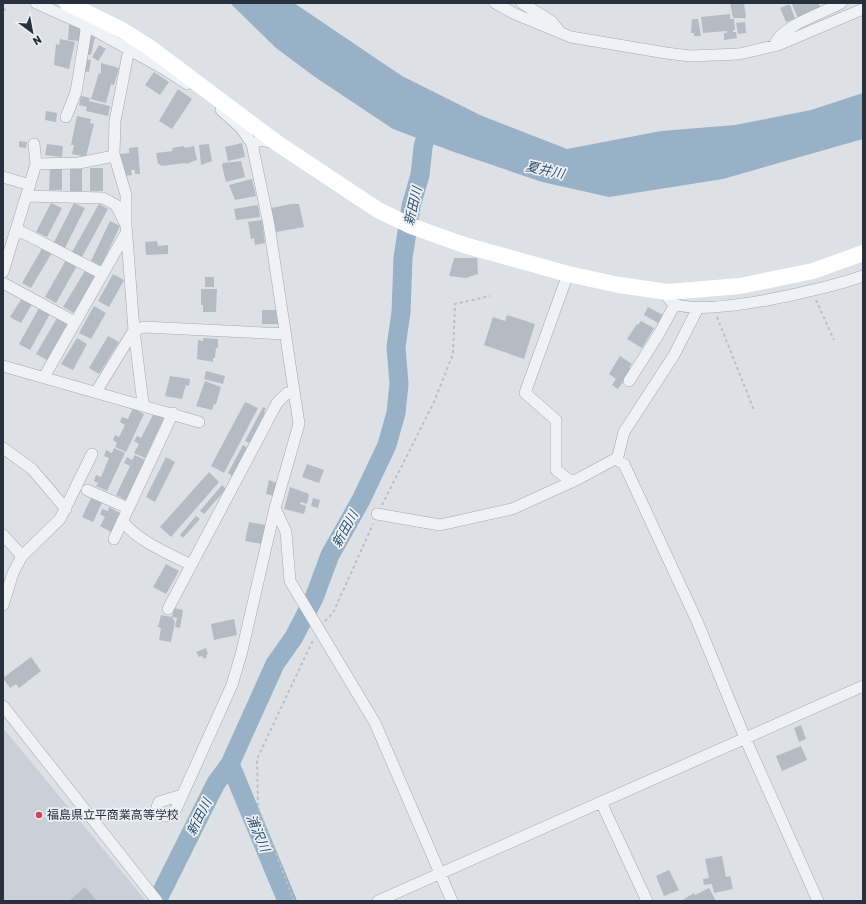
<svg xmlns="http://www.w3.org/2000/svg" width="866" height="904" font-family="Rubik,'Noto Sans JP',sans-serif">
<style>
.built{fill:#cbd0d8}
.water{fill:#98b1c6}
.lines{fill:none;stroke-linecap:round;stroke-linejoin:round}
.river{stroke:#98b1c6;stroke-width:19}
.building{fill:#b4bbc3}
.street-casing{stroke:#a3a8b0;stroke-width:12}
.path{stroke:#bbbfc5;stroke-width:2;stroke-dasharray:3 3;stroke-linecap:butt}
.street{stroke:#eff1f5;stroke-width:11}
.secondary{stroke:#fff;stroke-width:16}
.poi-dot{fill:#ca4361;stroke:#ecf0f4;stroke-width:1.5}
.labels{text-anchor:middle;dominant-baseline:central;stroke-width:3.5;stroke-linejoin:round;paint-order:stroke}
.poi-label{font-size:12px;fill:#27303c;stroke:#ecf0f4;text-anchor:start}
.water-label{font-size:13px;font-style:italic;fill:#32516f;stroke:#ecf0f4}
</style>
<rect width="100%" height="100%" fill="#dde1e6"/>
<!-- built -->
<path class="built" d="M3 728 146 901H3Z"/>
<!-- water -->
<path class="water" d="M230 3H294L402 76 480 115 567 149 661 131 735 125 811 110 863 93V139L723 179 609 197 542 182 454 152 393 129 315 77 276 48Z"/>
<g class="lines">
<!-- river -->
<path class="river" d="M230 764 287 901
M157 901 216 783 230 764 275 664 294 637 314 598 330 555 361 500 387 445 396 413 399 384 396 347 401 312 403 258 411 206 420 175 423 147 429 126"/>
</g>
<!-- building -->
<path class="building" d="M730 3H744L746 18H733Z
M818 3 821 9 798 18 792 4Z
M787 5H790L795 19 786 22 780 8Z
M730 14V19H734L735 30H733V32H736L737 38 724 40V33H727V31L703 33 701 17Z
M692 19H698L701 36H694V33H691Z
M745 22 746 33 738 34 736 23Z
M69 25 82 26 80 41 68 40Z
M89 36 95 37 91 55 85 54Z
M60 39 75 42 69 69 54 65 56 44 59 45Z
M99 45 106 49 98 61 92 57Z
M85 59 91 60 89 72 83 71Z
M101 63 119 68 114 85 111 84 106 103 91 99 99 73 101 74Z
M154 72 169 82 160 95 145 85Z
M178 89 192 99 172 129 159 121Z
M81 96 90 98 89 101 110 106 108 116 86 111 87 107 79 105Z
M46 111 57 113 56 122 45 120Z
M77 116 91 119 90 123 94 124 86 157 72 154 74 145H71Z
M19 141 27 142 26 148 19 147Z
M242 143 245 157 228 161 225 147Z
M47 144 63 146 62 157 45 155Z
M209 144 212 161 201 165 199 145Z
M184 146 185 148 194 146 197 160 186 164 185 163 161 166 160 164H158L156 153 173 151 172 148Z
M138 147 140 174H135V170H131L132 175 124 176 119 154 129 153V148Z
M241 161 245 177 226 182 222 166 223 163Z
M50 167H62V190H49Z
M90 168H103V191H90Z
M70 169H82V191H70Z
M252 179 256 196 235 200 229 185Z
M51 203 62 208 47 237 36 232Z
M74 203 85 208 65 248 54 242Z
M99 204 108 209 82 257 72 252Z
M291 204H299L304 227 276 232 271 208Z
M258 205 260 217 236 220 234 209Z
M262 220 265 243 255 245 254 238 251 239 248 222Z
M110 221 120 226 101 266 91 261Z
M157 241 158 246 168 245V254L146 255 145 242Z
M44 245 53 251 31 288 22 283Z
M67 258 78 264 56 303 45 297Z
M454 258H477L478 274 466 278 449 276Z
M86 269 96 275 74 313 63 307Z
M113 274 124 280 109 307 98 301Z
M205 277H214V287H205Z
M201 289H217L216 312H203V305H201Z
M22 298 32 304 21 323 10 317Z
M94 306 106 313 91 339 79 333Z
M648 307 663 315 658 323 644 315Z
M39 308 50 314 30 350 19 344Z
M262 310H278V324H262Z
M507 315 535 324 524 359 484 345 493 317 505 321Z
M57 318 67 324 47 360 36 354Z
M641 321 654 328 642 348 627 339 637 324 638 325Z
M108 336 119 342 99 374 89 368Z
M77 338 87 344 73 370 61 364Z
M203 338 218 339V348H216L215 358H213V362L197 359 198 340 203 341Z
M620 356 632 364 629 367 631 369 618 389 612 385 616 379 609 374Z
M206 371 225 376 223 384 204 379Z
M170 376 190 379 189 386 186 385 184 391 182 399 165 396Z
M205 381 221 387 216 404H214L212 410 196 406Z
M245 402 258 408 224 473 211 466Z
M263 407 266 408 264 412 265 413 250 443 245 441Z
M133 408 144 414 126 452 115 447 117 443 113 440 115 435 119 437 125 425 120 422 122 417 128 419Z
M154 413 164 418 145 458 134 453 139 444 134 441 137 436 141 438Z
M243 445 247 448 232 476 228 473Z
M114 448 125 453 107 491 96 486 98 483 94 481 96 475 101 477 109 458 104 456 106 450 112 453Z
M135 455 145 460 126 500 116 495 130 466 124 463 127 457 132 460Z
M166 457 175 462 155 502 146 497Z
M307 464 324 470 319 483 302 477Z
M209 472 219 482 171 537 160 527Z
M269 480 277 483 274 496 266 494Z
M222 485 226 489 204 514 200 511Z
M290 487 309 494 307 504 301 502 300 504 306 506 304 514 284 509Z
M91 498 102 503 93 522 82 517Z
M313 498 320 500 318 508 311 506Z
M109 507 120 513 111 532 100 526 105 517 100 514 102 509 108 511Z
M196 516 200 519 183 538 180 535Z
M249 522 266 525 262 544 245 541Z
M166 564 179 571 166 594 153 587Z
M174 608 183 610 180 628 175 627 177 618 172 617Z
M161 615 172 617 175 622 171 642 159 640 161 628 158 627Z
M234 619 237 635 214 640 211 624Z
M206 648 208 654 206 655 207 657 204 659 202 656 199 657 196 652Z
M31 657 41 671 19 688 16 684 10 688 3 678Z
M801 725 806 739 799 742 794 728Z
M801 746 807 760 782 771 776 756Z
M722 856 726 877 730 876 733 889 714 893 712 884 704 885 703 879 709 878 705 859Z
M669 870 679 890 664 896 656 876Z
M85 887 97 901H69Z
M709 888 716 901H681L694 893 695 895Z"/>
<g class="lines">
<defs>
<path id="street" d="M36 3 85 25 164 69 187 84
M495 3 515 14 571 37 666 53 690 56 739 54 778 45 863 9
M522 3 551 21 560 32
M774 46C781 25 822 14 841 3
M221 110 241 128 252 144
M66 117 76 92 86 31 85 25
M275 143 260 140 252 144 269 225 299 424 275 508 286 532 290 581 375 723 452 901
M36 164 79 163 114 156
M3 177 30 185
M27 196 103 198 116 205 126 225 134 330 143 404
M126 225V195L114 154 115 121 129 49
M16 229 103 274
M3 272 36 164 34 144
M568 274 525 393 556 420V470L572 482
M3 283 75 322
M663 291C667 296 670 302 675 304 709 317 827 289 863 276
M3 366 199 422
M44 377 126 233
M629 381 660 332 675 304
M96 392 134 330 144 327 286 334
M3 448 32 469 66 509
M617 460 624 432 674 355 698 308
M87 490 128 508
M377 514 440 525 512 509 578 479 615 459 624 464 697 621 745 738 818 901
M122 521C139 542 168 553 191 565
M3 535 22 556
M114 539 173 413
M3 605 13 573 22 556 60 519 92 454
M168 609 277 403 287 393 294 392
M3 706 157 901
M182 795 159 802 157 807 158 811 166 816 174 812 177 807 232 685 242 651 275 508
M601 802 647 901
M378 901 863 686"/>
</defs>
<!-- street casing -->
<use href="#street" class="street-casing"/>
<!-- path -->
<path class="path" d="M3 9 9 11
M816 300 834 340
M717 317 754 410
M382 505 434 402 453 354 455 304 490 296
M325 621 333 613 373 524
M294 901 258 807 257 759 313 640"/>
<!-- street -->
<use href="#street" class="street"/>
<!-- secondary -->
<path class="secondary" d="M67 3 122 30 149 47 277 143 378 210 411 226 464 245 568 274 619 285 668 292 740 286 813 271 863 253"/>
</g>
<!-- markers -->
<circle class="poi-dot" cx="39" cy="815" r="4"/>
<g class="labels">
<!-- poi labels -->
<g class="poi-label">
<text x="47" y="815">福島県立平商業高等学校</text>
</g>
<!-- water labels -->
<g class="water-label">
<text transform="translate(545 170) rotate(12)">夏井川</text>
<text transform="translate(413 206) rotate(-77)">新田川</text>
<text transform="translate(345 529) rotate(-61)">新田川</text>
<text transform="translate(199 817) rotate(-63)">新田川</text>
<text transform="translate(258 833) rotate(67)">浦沢川</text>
</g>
</g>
<!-- border -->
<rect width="866" height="904" fill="none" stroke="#27303c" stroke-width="8"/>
<!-- north arrow -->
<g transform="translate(32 32) rotate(148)" stroke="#ecf0f4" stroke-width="3" paint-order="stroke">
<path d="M0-3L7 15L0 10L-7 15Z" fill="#27303c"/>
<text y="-6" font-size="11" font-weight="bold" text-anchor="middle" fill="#27303c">N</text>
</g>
</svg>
